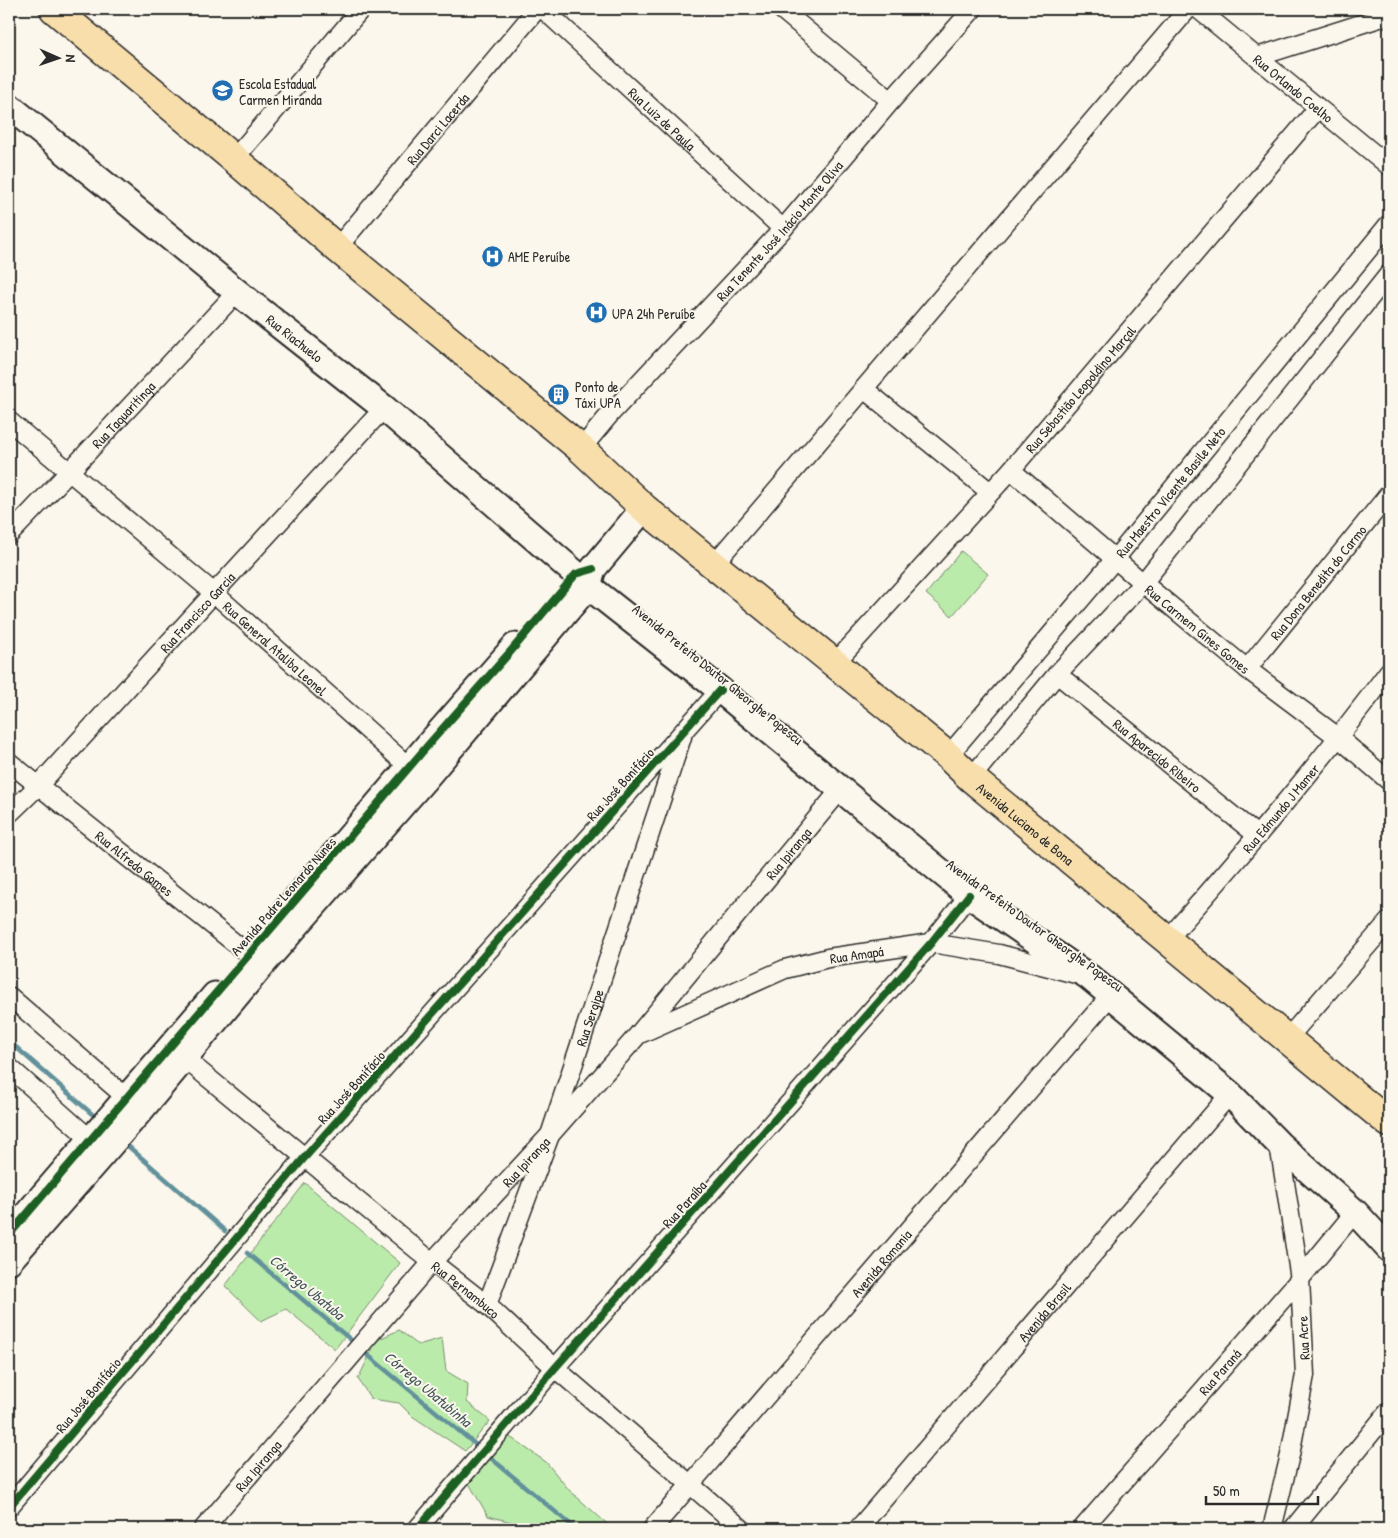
<svg xmlns="http://www.w3.org/2000/svg" width="1398" height="1538" font-family="'Patrick Hand',sans-serif">
<style>
.green{fill:#bbebab;stroke:#738b6b}
.lines{fill:none;stroke-linecap:round;stroke-linejoin:round}
.stream{stroke:#62919b;stroke-width:4.5}
.street-casing{stroke:#2b2b2b;stroke-width:21}
.secondary-casing{stroke:#2b2b2b;stroke-width:29}
.primary-casing{stroke:#2b2b2b;stroke-width:31}
.street{stroke:#fbf7ec;stroke-width:18}
.secondary{stroke:#fbf7ec;stroke-width:25}
.primary{stroke:#f8deab;stroke-width:28}
.cycleway-casing{stroke:#fbf7ec;stroke-width:11}
.cycleway{stroke:#1b5e20;stroke-width:8}
.labels{text-anchor:middle;dominant-baseline:central;stroke-width:4;stroke-linejoin:round;paint-order:stroke}
.poi-label{font-size:14px;fill:#2b2b2b;stroke:#fbf7ec;text-anchor:start}
.street-label{font-size:14px;fill:#2b2b2b;stroke:#fbf7ec}
.water-label{font-size:15px;font-style:italic;fill:#42565a;stroke:#fbf7ec}
</style>
<rect width="100%" height="100%" fill="#fbf7ec"/>
<filter id="ink" filterUnits="userSpaceOnUse"><feTurbulence type="fractalNoise" baseFrequency=".02" numOctaves="2"/><feDisplacementMap in="SourceGraphic" scale="10" xChannelSelector="R" yChannelSelector="G"/><feConvolveMatrix kernelMatrix="1 2 1 2 8 2 1 2 1" color-interpolation-filters="sRGB"/></filter>
<g filter="url(#ink)">
<!-- green -->
<path class="green" d="M961 551 988 574 952 616 926 594Z
M305 1183 400 1263 335 1349 286 1309 261 1321 225 1286Z
M399 1330 418 1345 442 1338 446 1371 468 1384 467 1402 490 1421 465 1451 412 1416 399 1403 371 1399 358 1379 377 1340Z
M507 1435 546 1462 570 1491 613 1529H541L537 1526 523 1525 488 1516 467 1480Z"/>
<g class="lines">
<!-- stream -->
<path class="stream" d="M9 1041 92 1114
M128 1146 225 1231
M247 1253 351 1340
M364 1352 476 1445
M492 1459 576 1529"/>
<defs>
<g id="street">
<path id="s1" d="M543 9 783 229"/>
<path d="M781 9 891 101"/>
<path id="s2" d="M1198 9 1389 166"/>
<path d="M1257 57 1389 15"/>
<path d="M234 159 361 9"/>
<path id="s3" d="M337 248 537 9"/>
<path d="M864 389 990 492"/>
<path id="s4" d="M9 421 214 593 418 775"/>
<path id="s5" d="M581 449 611 413 783 229 891 101 973 9"/>
<path id="s6" d="M1011 470 1143 583 1247 669 1339 738 1389 781"/>
<path id="s7" d="M9 535 69 472 237 292"/>
<path d="M714 564 1188 9"/>
<path id="s8" d="M834 664 1011 470 1318 108"/>
<path id="s9" d="M1247 669 1389 494"/>
<path id="s10" d="M1057 674 1258 836"/>
<path id="s11" d="M948 756 1115 559 1389 224"/>
<path id="s12" d="M9 762 262 965"/>
<path d="M971 778 1057 674 1143 583 1389 274"/>
<path id="s13" d="M9 814 38 786 214 593 384 408"/>
<path id="s14" d="M1167 940C1244 852 1319 765 1389 671"/>
<path d="M9 996 135 1105"/>
<path id="s15" d="M642 1033 785 969 828 958 931 943 999 954 1076 974"/>
<path d="M1287 1039 1389 921"/>
<path id="s16" d="M176 1050 184 1058 432 1262 487 1305 555 1368 742 1529"/>
<path d="M9 1067 98 1146"/>
<path id="s17" d="M487 1305 550 1135 682 737"/>
<path d="M9 1507 305 1157 720 690"/>
<path id="s18" d="M203 1529 432 1262 550 1135 637 1036 841 789"/>
<path d="M417 1529 555 1368 931 943 969 895"/>
<path id="s19" d="M652 1529 1111 995"/>
<path id="s20" d="M858 1529 1230 1094"/>
<path id="s21" d="M1082 1529 1300 1279 1355 1212"/>
<path d="M1272 1529 1290 1455 1305 1375 1300 1279 1279 1144"/>
<path d="M1293 1529 1389 1411"/>
</g>
<g id="secondary">
<path id="s22" d="M9 106 237 292 384 408 576 574 588 586 720 690 969 895 1089 977 1230 1094 1279 1144 1355 1212 1389 1249"/>
<path d="M286 911 429 744 515 646"/>
<path d="M9 1235 215 995"/>
<path d="M9 1261 141 1110 262 965 424 780 588 586 593 569 644 508"/>
</g>
<g id="primary">
<path id="s23" d="M54 9 234 159 337 248 581 449 644 508 948 756 971 778 1389 1123"/>
</g>
</defs>
<!-- street casing -->
<use href="#street" class="street-casing"/>
<!-- secondary casing -->
<use href="#secondary" class="secondary-casing"/>
<!-- primary casing -->
<use href="#primary" class="primary-casing"/>
<!-- street -->
<use href="#street" class="street"/>
<!-- secondary -->
<use href="#secondary" class="secondary"/>
<!-- primary -->
<use href="#primary" class="primary"/>
<defs>
<path id="cycleway" d="M9 1235 429 744 511 651 576 574 593 569
M9 1507 305 1157 720 690
M417 1529 555 1368 931 943 969 895"/>
</defs>
<!-- cycleway casing -->
<use href="#cycleway" class="cycleway-casing"/>
<!-- cycleway -->
<use href="#cycleway" class="cycleway"/>
</g>
</g>
<!-- icons -->
<defs>
<symbol id="school-disc" viewBox="-11 -11 22 22"><circle r="9.5" fill="#1f6fb2" stroke="#fbf7ec"/><path d="M0-5L7-2L0 1L-7-2ZM-4 1L0 2.5L4 1V4Q0 6-4 4Z" fill="#fff"/></symbol>
<symbol id="hospital-disc" viewBox="-11 -11 22 22"><circle r="9.5" fill="#1f6fb2" stroke="#fbf7ec"/><path d="M-5-5h3v3.5h4V-5h3V5h-3V1.5h-4V5h-3Z" fill="#fff"/></symbol>
<symbol id="building-disc" viewBox="-11 -11 22 22"><circle r="9.5" fill="#1f6fb2" stroke="#fbf7ec"/><path d="M-4-6H4V6H1V3H-1V6H-4ZM-2.5-4.3h1.7v1.8h-1.7ZM.8-4.3h1.7v1.8H.8ZM-2.5-1h1.7V.8h-1.7ZM.8-1h1.7V.8H.8Z" fill="#fff"/></symbol>
</defs>
<g fill-rule="evenodd">
<use href="#school-disc" x="210" y="78" width="25" height="25"/>
<use href="#hospital-disc" x="480" y="244" width="25" height="25"/>
<use href="#hospital-disc" x="584" y="300" width="25" height="25"/>
<use href="#building-disc" x="546" y="382" width="25" height="25"/>
</g>
<g class="labels">
<!-- poi labels -->
<g class="poi-label">
<text x="239" y="83">Escola Estadual<tspan x="239" dy="16">Carmen Miranda</tspan></text>
<text x="508" y="256">AME Peruíbe</text>
<text x="612" y="313">UPA 24h Peruíbe</text>
<text x="575" y="386">Ponto de<tspan x="575" dy="16">Táxi UPA</tspan></text>
</g>
<!-- street labels -->
<g class="street-label">
<text stroke="none"><textPath href="#s2" startOffset="124">Rua Orlando Coelho</textPath></text>
<text stroke="none"><textPath href="#s1" startOffset="162">Rua Luiz de Paula</textPath></text>
<text stroke="none"><textPath href="#s3" startOffset="156">Rua Darci Lacerda</textPath></text>
<text stroke="none"><textPath href="#s5" startOffset="295">Rua Tenente José Inácio Monte Oliva</textPath></text>
<text stroke="none"><textPath href="#s22" startOffset="368">Rua Riachuelo</textPath></text>
<text stroke="none"><textPath href="#s8" startOffset="369">Rua Sebastião Leopoldino Marçal</textPath></text>
<text stroke="none"><textPath href="#s7" startOffset="166">Rua Taquaritinga</textPath></text>
<text stroke="none"><textPath href="#s11" startOffset="345">Rua Maestro Vicente Basile Neto</textPath></text>
<text stroke="none"><textPath href="#s9" startOffset="112">Rua Dona Benedita do Carmo</textPath></text>
<text stroke="none"><textPath href="#s13" startOffset="276">Rua Francisco Garcia</textPath></text>
<text stroke="none"><textPath href="#s6" startOffset="245">Rua Carmem Gines Gomes</textPath></text>
<text stroke="none"><textPath href="#s4" startOffset="350">Rua General Ataliba Leonel</textPath></text>
<text transform="translate(718 674) rotate(39)">Avenida Prefeito Doutor Gheorghe Popescu</text>
<text stroke="none"><textPath href="#s10" startOffset="129">Rua Aparecido Ribeiro</textPath></text>
<text transform="translate(620 784) rotate(-48)">Rua José Bonifácio</text>
<text stroke="none"><textPath href="#s14" startOffset="174">Rua Edmundo J Mamer</textPath></text>
<text stroke="none"><textPath href="#s23" startOffset="1268">Avenida Luciano de Bona</textPath></text>
<text stroke="none"><textPath href="#s18" startOffset="894">Rua Ipiranga</textPath></text>
<text stroke="none"><textPath href="#s12" startOffset="161">Rua Alfredo Gomes</textPath></text>
<text transform="translate(283 896) rotate(-49)">Avenida Padre Leonardo Nunes</text>
<text transform="translate(1035 925) rotate(36)">Avenida Prefeito Doutor Gheorghe Popescu</text>
<text stroke="none"><textPath href="#s15" startOffset="230">Rua Amapá</textPath></text>
<text stroke="none"><textPath href="#s17" startOffset="305">Rua Sergipe</textPath></text>
<text transform="translate(351 1087) rotate(-48)">Rua José Bonifácio</text>
<text stroke="none"><textPath href="#s18" startOffset="489">Rua Ipiranga</textPath></text>
<text transform="translate(684 1204) rotate(-48)">Rua Paraíba</text>
<text stroke="none"><textPath href="#s19" startOffset="351">Avenida Romania</textPath></text>
<text stroke="none"><textPath href="#s16" startOffset="376">Rua Pernambuco</textPath></text>
<text stroke="none"><textPath href="#s20" startOffset="286">Avenida Brasil</textPath></text>
<text transform="translate(1303 1338) rotate(-93)">Rua Acre</text>
<text stroke="none"><textPath href="#s21" startOffset="209">Rua Paraná</textPath></text>
<text transform="translate(88 1395) rotate(-50)">Rua José Bonifácio</text>
<text stroke="none"><textPath href="#s18" startOffset="84">Rua Ipiranga</textPath></text>
</g>
<!-- water labels -->
<g class="water-label">
<text transform="translate(307 1287) rotate(40)">Córrego Ubatuba</text>
<text transform="translate(428 1389) rotate(40)">Córrego Ubatubinha</text>
</g>
</g>
<!-- margin -->
<rect width="1398" height="1538" fill="none" stroke="#fbf7ec" stroke-width="30"/>
<rect x="15" y="15" width="1368" height="1508" fill="none" stroke="#2b2b2b" stroke-width="2" filter="url(#ink)"/>
<!-- north arrow -->
<g transform="translate(58 58) rotate(92)" stroke="#fbf7ec" stroke-width="4" paint-order="stroke">
<path d="M0-4L9 19L0 12L-9 19Z" fill="#2b2b2b"/>
<text y="-8" font-size="14" font-weight="bold" text-anchor="middle" fill="#2b2b2b">N</text>
</g>
<!-- scale -->
<path d="M1206 1496v8h112v-8" fill="none" stroke="#2b2b2b" stroke-width="2.5"/>
<text x="1213" y="1496" font-size="15" fill="#2b2b2b" stroke="#fbf7ec" stroke-width="4" paint-order="stroke">50 m</text>
</svg>
